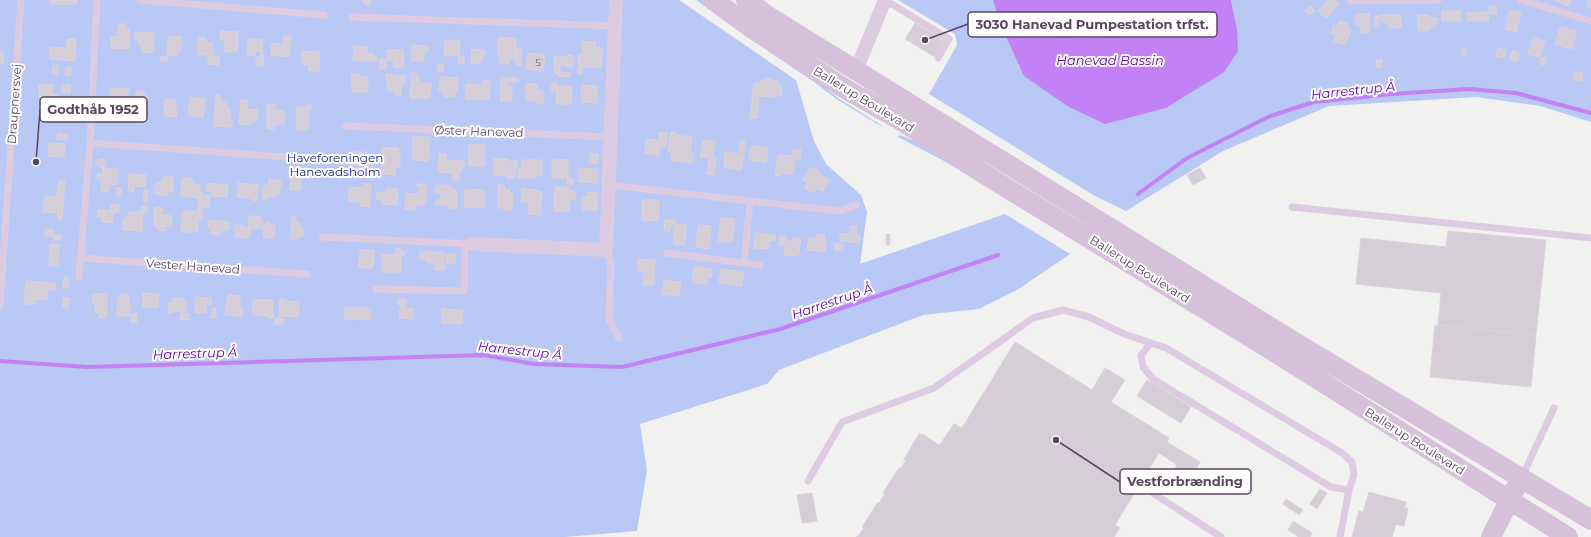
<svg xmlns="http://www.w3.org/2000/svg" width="1591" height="537" font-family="Montserrat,sans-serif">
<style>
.green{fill:#b9c8f4}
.water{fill:#c282f5}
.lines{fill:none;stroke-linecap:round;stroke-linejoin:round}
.stream{stroke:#c282f5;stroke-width:4}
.building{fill:#d6ced7;stroke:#dbd2db}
.lane{stroke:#ddcce1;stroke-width:7}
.street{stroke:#ddcce1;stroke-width:14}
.secondary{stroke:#d7c0da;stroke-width:20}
.labels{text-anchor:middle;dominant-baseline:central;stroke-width:4;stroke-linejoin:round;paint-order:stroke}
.number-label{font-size:10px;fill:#79677d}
.street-label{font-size:12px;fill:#5a455f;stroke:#fff}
.park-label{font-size:12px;fill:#0d1f88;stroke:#fff}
.water-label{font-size:13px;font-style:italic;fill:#6700b7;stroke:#fff}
.leader{fill:none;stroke:#5a455f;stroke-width:1.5}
.callout-dot{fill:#5a455f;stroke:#fff;stroke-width:1.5}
.callout{fill:#fff;stroke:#5a455f;stroke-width:1.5}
.callout-label{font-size:13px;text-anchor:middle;font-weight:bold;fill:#5a455f}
</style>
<rect width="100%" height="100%" fill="#f1f2ef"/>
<!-- green -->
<path class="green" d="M0 0H679L796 80 814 141 826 164 861 195 867 212 860 264 1005 214 1070 254 1017 290 979 309 923 315 779 370 767 384 640 424 647 470 637 531 565 537H0Z
M696 0H702L812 76 838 98 878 123 884 128 838 100 814 82 744 35Z
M898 0H993L999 21 1237 29 1231 0H1591V122L1540 106 1476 97 1329 106 1223 151 1126 211 1093 195 929 94 957 45 955 34Z
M900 135 927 146 987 187 944 161 898 137Z"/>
<!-- water -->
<path class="water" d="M993 0H1231L1237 29 1238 51 1224 72 1166 108 1105 124 1069 107 1024 76 999 21Z"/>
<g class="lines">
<!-- stream -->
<path class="stream" d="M1138 194 1187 158 1270 116 1314 102 1392 94 1469 89 1516 93 1591 113
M0 361 87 367 484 355 534 364 622 367 780 329 998 255"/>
</g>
<!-- building -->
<path class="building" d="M50 0H77L76 4H50Z
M362 0H369L371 3 369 5H366Z
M1328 0H1334L1339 4 1326 18 1318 11Z
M1555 0H1571L1569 5 1568 4 1567 6Z
M1589 0H1591V8L1587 6Z
M1311 6 1315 11 1309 15 1305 10Z
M1496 6 1497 14H1490L1489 7Z
M1510 10 1521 13 1516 32 1505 29Z
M1442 11H1461V21H1442Z
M1488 12 1489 21H1468L1467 13Z
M1356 14H1369V33H1361V26H1356Z
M1381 15H1401V28H1389L1388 22H1382Z
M1417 15H1429V18H1436L1437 24H1434V27H1429V30L1418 31Z
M1375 16H1379V26H1375Z
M1339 21 1348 24 1347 29 1351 30 1345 44 1334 41 1336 34 1332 33 1334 25 1338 26Z
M915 23 944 41 935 57 905 39Z
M119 24H126V30H130L129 49 111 48V37H117Z
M1560 27 1576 31 1572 49 1555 44Z
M220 31 238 32 237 52H225V40H220Z
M135 32 154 33 153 53 142 52V45L138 44V39H135Z
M284 36H291L289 57 271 55 272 43 283 44Z
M168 37H181L180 51H177V55H167Z
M1533 37 1545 41 1540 57 1528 54Z
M198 38H205V42L212 43V52H213V57H219V65L208 64V55L197 54Z
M498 38H516L515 55H498Z
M67 39H76L75 61 50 59V47L67 48Z
M248 39 263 40 262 52 255 51V56L247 55Z
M445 40 460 41 459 56 464 57V63H458L459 56 444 55Z
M582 41 596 42 595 48H602L601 68 582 67V74H578L579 54H583Z
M412 45 428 46V51H424V61H412Z
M354 46 367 47V54H373L372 57H377L376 61H353Z
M516 48H521V65H516Z
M1498 48 1506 50 1504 58 1496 56Z
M472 49 484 50V57H481L480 64 471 63Z
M1461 49H1466L1467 55 1462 56Z
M388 50H403L404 67 394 68V60H388Z
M302 51 319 52V71H308L309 61H307V65H303L304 61 302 60Z
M1512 51 1519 53 1517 61 1509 59Z
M0 52H4L3 64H0Z
M261 53 264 54 263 66 255 65 256 58H260Z
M528 53 545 55 543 71 526 69Z
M568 55H573L572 67 560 64V72L570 73V77L558 76 559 73H554L555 56 568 57Z
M500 56H515L514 60H509V64H499Z
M160 57H168V62L160 61Z
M1542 57 1546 58 1545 65 1540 64Z
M380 59H386V69H380Z
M1376 60H1382V67H1376Z
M438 64H443V71H438Z
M53 66H58L57 74H52Z
M66 67H71V75H65Z
M1575 72 1583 74 1582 81 1573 80Z
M412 73 418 74V80H420V83H431L430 98H410Z
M351 74H358V77H368V92H352Z
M386 74H393L394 76 405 75V84L401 83V95H395L394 91H388Z
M440 77 458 78 457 92H454V97H444V91H439Z
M509 77 518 78V82H509Z
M501 78H507V86L512 87V101H501Z
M767 78 772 79V81H778L777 85 782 86 781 95H776V97L759 96 757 118H750L754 83 760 84 761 80H767Z
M482 81H490L489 100 466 99V84L482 85Z
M552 83H557L556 91H551Z
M526 84H537V94H539V90L543 91V103H536V101L526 100Z
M39 85H53L52 95H60V107H47V97H39Z
M70 85V93H62V86Z
M582 85 597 86 596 103 581 102Z
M557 86 572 87 571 104H556Z
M118 88 129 89V93H126V95H128L129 102H124L123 111H111L112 93H110V89H118Z
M136 91H145L144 96H148L147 114H143V117H135Z
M216 95H220V102H227V110H230V120H232V127L214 126Z
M190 97 205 99 203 117 188 115Z
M165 99 175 100 177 117 164 116Z
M241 100H247V109L258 110 257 121H251V125L239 124Z
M267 104H275V109L267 108Z
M306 105H312V109H308V130H296L297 107H306Z
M267 110 284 111V124H274V129H267Z
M671 132 677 133 676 135 692 137 690 153H693L692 163 671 160 672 152H668Z
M58 133 68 135 67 140 57 139Z
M659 133H667L666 147 660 146 659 156 645 153 646 139 659 140Z
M413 137H429L428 161 413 160Z
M703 140 715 142 713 158H716L714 175 707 174 709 158 700 157Z
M740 141 745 142 744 153 739 152Z
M49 143 65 144 64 157 48 156Z
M469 145H484V166H469Z
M755 146 768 148 766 163 749 160 751 147H754Z
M382 148H398V154H400V167H395V175L381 174Z
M794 150H801L800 159 795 158 793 174 781 173V176H775L778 155 791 156 792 154H793Z
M350 152H367L369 155H374L373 166H370V168H359V165H349Z
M725 152 744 155 741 170 724 167Z
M439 153 446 154V160L464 161V168H461V173L438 172Z
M590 153 598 154V163H589Z
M96.5 163a4.5 4.5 0 1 1 9 0a4.5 4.5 0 1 1-9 0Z
M494 159H509V169H515V178H507V175H494Z
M552 159 568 160V178L573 179V184H567V178H552Z
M522 160H542V175H536V178H518V169H522Z
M511 161H517V168H511Z
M291 167 309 168V178H301L300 190H290Z
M813 167 819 171 818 173 829 180 823 191 817 188 814 193 805 188 808 183 803 180 809 169 812 170Z
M103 168 117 169 116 185 109 184 108 192H101L102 179H97V174H103Z
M580 168 597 169 596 183 579 182Z
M1200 168 1206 178 1193 185 1187 175Z
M129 174 146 175 145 187 134 186V192L128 191Z
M453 174 459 175V180H452Z
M163 177H173V192H167V196L155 194 156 183H163Z
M182 178 193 179V184H200V193H203L202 207H198L199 198 181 196Z
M269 179 281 181 279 195 275 194 274 197 267 196V199L262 198 263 186H268Z
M59 181 65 182 62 220H58V213L43 212 45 196 57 197Z
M207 183 228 185 227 197 212 196V192L207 191Z
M238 183 258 185 257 201 252 200V198L237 197Z
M364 184H371L369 207 360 206V202L349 201V188L364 187Z
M417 184H426L425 186 427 187 425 205H415V210L405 209 406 193 418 194 419 186H416Z
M442 185 452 186V189H455V192H457V209L449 208V205H436V200H441V193H436V186Z
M499 185H504L505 190H509L511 194H513L512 211 505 210V208H497Z
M117 187 121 188 120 196 116 195Z
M555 187H569L568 190 575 191V199H570L569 211 554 212Z
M387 188 398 189 397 205 382 204V200L376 199 377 193 386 192Z
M470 189 484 190V208L465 207 464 191Z
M522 189 537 190V191L542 192 540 215 528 214 529 203 521 202Z
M144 190 148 191 147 202 143 201Z
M588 192 597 193V210H582V196L588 197Z
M205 195H210L209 207H203Z
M643 200H659L658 221 642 220Z
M111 204 119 205V212H113L112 223 102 222V217H97L98 210 111 211Z
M141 206H147V212H143L142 231 123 230 124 218H128V212H141Z
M155 207 163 208 162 215 172 216 171 227 166 226V231L158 230V226H154Z
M198 208H202V220H198L197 232H181L183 211H197V214H199Z
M249 216H256V229L248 228Z
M257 216H261L260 220H263L262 228H257Z
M292 216H296V223H300V227H303V236H298V239H291Z
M721 218 735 219 732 242 718 241Z
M208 220 229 222 228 230H220V235L211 234 212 229 208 228Z
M665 220H675V224L687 225 684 245 674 244V238H673L674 226H670V231H664Z
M267 222H270V225H275L274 238 263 237 264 224 267 225Z
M236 225 245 226V229H250L249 238 235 237Z
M698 225 711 226 708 249 696 247Z
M851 226 857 227 856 235H860L859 243 840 241V233L850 234Z
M46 230H53V236H45Z
M1448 231 1546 240 1536 335 1438 325 1441 293 1356 284 1361 238 1446 247Z
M756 232 776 236 775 241 770 240 769 249 754 248Z
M817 234 825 235 824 240H826L825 252 807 250 809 238 816 239Z
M886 234H890V245H886Z
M54 235H61V240H54Z
M780 236H786V241L793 242V238L801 239 798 256 784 255 785 246 779 245Z
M835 243 843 244 842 250H835Z
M50 244 59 245 58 266 49 265Z
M396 248H400V251H404V256H401V272H382V255H396Z
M360 250H374L373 267H371V269L359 267Z
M428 251 444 253V270H435V263L427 262V259H420V252Z
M446 254H455V263H447Z
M638 259 655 260 654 285H643L644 271H638Z
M694 266 712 269 711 278 708 277 707 284 692 282Z
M721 269 744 272 742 286 719 283Z
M64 277H68V288H63Z
M664 280 681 282 679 296 662 294Z
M26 281 52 283 55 284V289L48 290 47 300 35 299V304H24Z
M143 293 159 294 158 307H143Z
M93 294H107L106 318H99V314L95 313V303H92Z
M124 294 129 295V304H131L129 316H117L118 297H121V295Z
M228 295 240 296V307H243L242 317 225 314Z
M196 297 211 298V305L205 304 206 313H195Z
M63 298H68V308H63Z
M173 298H183V302H186V311H173V313H168L169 302 173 303Z
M280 299H286L285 301 299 302 298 317 279 316Z
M398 299 406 300V307L398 306Z
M253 300H273V318H268V316L253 315Z
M357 306 371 310 370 320 344 319 345 307 357 308Z
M212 308H216V318H211Z
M400 308 413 309 412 319 399 318Z
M442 309 463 310 462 324 442 323Z
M181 313 189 314 188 320H180Z
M131 314H137V322H131Z
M275 318 284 319 283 324H274Z
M1435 325 1536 335 1531 387 1430 377Z
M1015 342 1092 390 1105 368 1125 380 1111 402 1169 438 1167 442 1200 462 1190 481 1185 478 1180 486 1168 478 1177 465 1159 453 1115 525 1120 528 1114 537H856L857 536H858L864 528 862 527 878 502 879 503 885 494 883 493 899 468 900 469 906 460 904 459 919 434 921 435 922 434 939 445V446L954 424 962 428Z
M1147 380 1191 407 1181 423 1137 396Z
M1320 489 1327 493 1317 509 1310 504Z
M1369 492 1406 502 1404 508H1408L1404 526 1396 524 1392 537H1352L1359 511 1363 512Z
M812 493 817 521 802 523 797 495Z
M1286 499 1303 510 1299 515 1283 504Z
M1293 521 1312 533 1310 537H1299L1288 530Z"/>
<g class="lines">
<!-- lane -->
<path class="lane" d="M140 0 324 15
M885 0 949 39 938 58
M1350 0 1351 1 1438 0
M1521 0 1591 21
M352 17 616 26
M346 126 611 137
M90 143 314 159
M609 185 839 211 856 205
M1292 207 1591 238
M322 237 473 244
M606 250 611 262 609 319 619 338
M667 253 744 263 750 201
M80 258 307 274
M744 263 760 265
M79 277 90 143 97 0
M376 289 464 291 465 243
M0 305 21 0
M1151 343 1141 355 1143 367 1153 379 1331 487 1349 490
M1522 477 1554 408
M808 481 842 422 934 388 1033 318 1063 310 1089 317 1124 334 1166 348 1342 453 1352 462 1354 475 1349 490 1340 537
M1154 494 1221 537"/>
<!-- street -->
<path class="street" d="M855 70 861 58 885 0
M473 244 606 250 616 0"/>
<!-- secondary -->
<path class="secondary" d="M713 0 758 32 847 90 900 120 997 182 1276 353 1568 537
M746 0 768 16 1288 338 1591 520
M1491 537 1515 489"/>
</g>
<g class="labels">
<!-- number labels -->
<g class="number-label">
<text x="538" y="62">5</text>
</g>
<!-- street labels -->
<g class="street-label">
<text transform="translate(864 99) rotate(31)">Ballerup Boulevard</text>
<text transform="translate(14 104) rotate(-86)">Draupnersvej</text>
<text transform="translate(479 131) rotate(2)">Øster Hanevad</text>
<text transform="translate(193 266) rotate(4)">Vester Hanevad</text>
<text transform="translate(1140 269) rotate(32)">Ballerup Boulevard</text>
<text transform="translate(1415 441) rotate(32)">Ballerup Boulevard</text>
</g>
<!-- park labels -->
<g class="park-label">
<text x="335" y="157">Haveforeningen<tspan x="335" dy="14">Hanevadsholm</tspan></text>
</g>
<!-- water labels -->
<g class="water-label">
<text x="1110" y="60">Hanevad Bassin</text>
<text transform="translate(1353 90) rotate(-6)">Harrestrup Å</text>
<text transform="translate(832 301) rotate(-19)">Harrestrup Å</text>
<text transform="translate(520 350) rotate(6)">Harrestrup Å</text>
<text transform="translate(195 353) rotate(-2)">Harrestrup Å</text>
</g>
</g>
<!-- callouts -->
<path class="leader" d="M925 40L968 24M36 162L40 110M1056 440L1120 482"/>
<g class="callout-dot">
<circle cx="925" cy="40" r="4"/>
<circle cx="36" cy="162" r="4"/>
<circle cx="1056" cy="440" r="4"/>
</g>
<g class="callout">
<rect x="968" y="12" width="249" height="25" rx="4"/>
<rect x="40" y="97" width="107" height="25" rx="4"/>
<rect x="1120" y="469" width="131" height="25" rx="4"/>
</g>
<g class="callout-label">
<text x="1092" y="29">3030 Hanevad Pumpestation trfst.</text>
<text x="93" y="114">Godthåb 1952</text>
<text x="1185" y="486">Vestforbrænding</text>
</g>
</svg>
